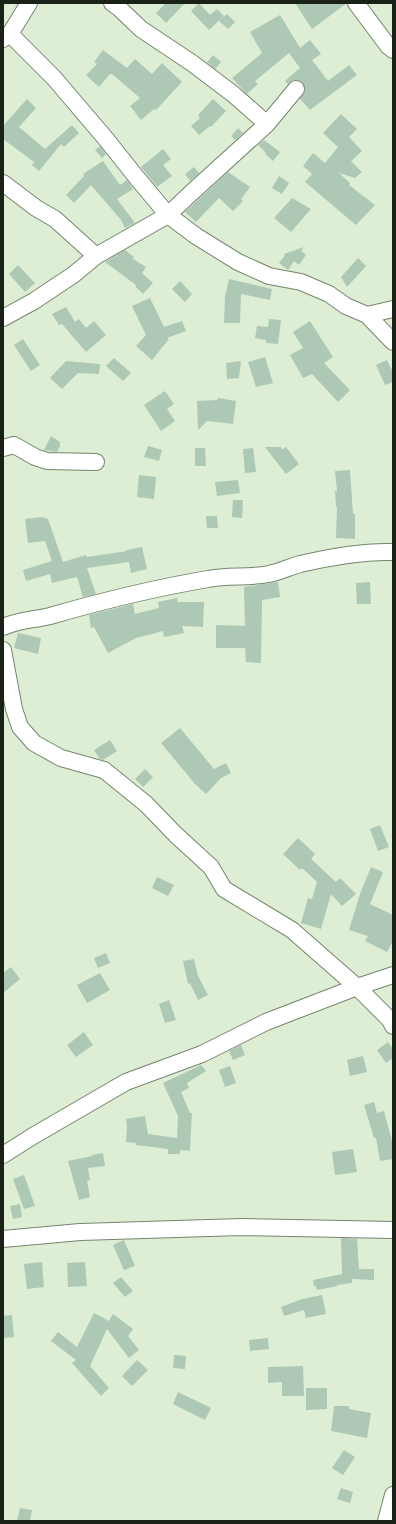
<svg xmlns="http://www.w3.org/2000/svg" width="396" height="1524" font-family="Signika,sans-serif">
<style>
.building{fill:#adc8b5}
.lines{fill:none;stroke-linecap:round;stroke-linejoin:round}
.minor-casing{stroke:#75856d;stroke-width:18}
.minor{stroke:#fff;stroke-width:16}
</style>
<rect width="100%" height="100%" fill="#ddeed4"/>
<!-- building -->
<path class="building" d="M166 3H185L166 23 156 13Z
M199 3 210 15 217 9 224 16 209 30 191 11Z
M295 3H347L312 29Z
M227 14 235 22 228 29 219 21Z
M280 15 300 48 310 40 321 54 312 60 328 81 349 65 357 75 310 110 300 99 305 90 302 82 298 80H293L288 84 285 81 300 68 289 53 255 81 258 84 247 94 232 78 262 53 250 32Z
M103 50 127 68 135 59 152 74 162 63 182 82 156 110 154 109 141 120 130 106 140 98 112 74H110L99 87 86 75 97 64 94 62Z
M213 55 221 62 215 69 207 62Z
M27 99 36 108 19 127 45 149 72 125 79 133 64 147 61 144 39 171 32 165 34 162 3 139V126Z
M213 99 226 111 211 127 210 126 199 135 191 126 200 118 198 115Z
M341 114 357 129 349 137 362 151 351 161 362 172 355 178 339 173 350 183 349 185 375 205 356 225 305 182 312 174 303 166 313 153 325 163 338 147 323 133Z
M238 128 243 133 235 140 231 136Z
M264 140 280 152 273 161 265 154 266 153 258 145Z
M100 146 106 154 102 158 95 150Z
M163 149 171 159 163 165 172 176 157 187 141 167Z
M103 161 120 185 127 180 133 189 117 199 135 223 125 228 121 220 91 185 74 203 66 195 84 176 83 174Z
M194 167 199 173 190 181 185 174Z
M228 172 250 187 241 199 243 201 233 211 219 198 196 222 185 212Z
M279 176 289 183 282 194 272 188Z
M292 198 311 209 291 232 274 218Z
M304 247 301 251 306 255 299 265 294 261 288 270 279 263 285 255 284 254Z
M125 250 134 257 133 259 146 267 142 273 153 283 143 294 135 286 136 285 105 262Z
M358 258 366 266 347 287 341 277Z
M18 265 35 283 25 292 9 274Z
M229 279 272 289 270 300 241 294 240 323H224L225 297Z
M180 281 192 294 185 302 172 289Z
M150 298 164 327 182 321 186 331 167 338 169 339 152 360 136 346 146 335 132 306Z
M66 307 75 322 79 319 86 328 94 321 106 335 86 352 62 324 59 325 52 314Z
M269 319 281 320 278 344 266 343V340L255 338 257 326 268 327Z
M310 321 333 357 324 363 350 390 338 402 312 374 303 378 290 355 303 348 293 332Z
M23 339 40 365 31 371 14 345Z
M265 357 273 383 256 387 248 362Z
M114 358 131 373 123 381 106 366Z
M387 360 393 372V382L385 385 376 365Z
M66 361 100 364 99 374 78 373 62 389 50 378Z
M241 361 239 378 227 379 226 363Z
M165 391 174 404 167 409 175 421 161 431 144 405Z
M218 398 236 401 233 424 207 421 198 430 197 401 217 400Z
M51 436 60 442V446L57 452 44 450Z
M148 446 162 450 159 461 144 457Z
M265 447H281L282 450 286 447 299 464 286 474Z
M195 448H205L206 466H195Z
M253 448 256 472 245 473 243 449Z
M350 470 353 514H355V539L336 538 337 507H336L335 491H337L335 471Z
M139 475 156 477 154 499 137 497Z
M238 480 240 493 217 496 215 482Z
M233 500H243L242 518 232 517Z
M206 516H217L218 528H207Z
M42 517 48 519 63 562 86 555 87 557 127 551 126 550 142 547 147 569 131 573 129 562 87 568 96 594 83 597 77 577 52 583 50 574 26 581 23 570 52 561 45 541 28 543 25 519Z
M278 582 280 597 262 600 261 663 246 662 245 648H216V625L245 626 244 587Z
M370 582 371 604H357L356 583Z
M177 598 178 602H204L203 627 182 626 184 633 164 637 163 631 136 638 108 653 94 627 91 628 89 615 133 604 135 614 159 608 158 602Z
M18 633 41 638 38 654 14 648Z
M180 728 214 769 226 763 231 773 221 778 206 794 195 784 161 743Z
M110 740 117 751 103 760 100 759 94 750Z
M145 769 153 777 143 787 135 779Z
M380 825 389 847 378 851 370 829Z
M298 838 315 854 311 859 336 882 340 878 356 894 342 906 331 894 321 929 301 923 308 898 312 899 317 882 302 868 300 870 283 854Z
M371 867 383 872 370 904 393 915V941L387 952 365 941 368 936 349 930 360 894Z
M157 877 174 885 168 896 152 888Z
M106 953 110 963 98 968 94 958Z
M194 959 198 976 208 995 198 1000 190 983 188 984 183 961Z
M11 967 20 979 3 993V973Z
M100 973 110 990 87 1003 77 985Z
M169 1000 176 1020 165 1023 159 1004Z
M84 1032 93 1045 76 1057 67 1045Z
M388 1042 393 1049V1058L386 1063 377 1050Z
M241 1045 245 1055 233 1060 229 1051Z
M363 1056 367 1072 350 1076 347 1060Z
M201 1065 206 1071 187 1083 189 1088 181 1092 190 1113H192L190 1151 180 1150V1154H168V1149L136 1145V1143L126 1142 127 1126 126 1119 145 1116 148 1134 177 1138 178 1116 163 1083Z
M230 1066 236 1083 225 1087 219 1070Z
M374 1102 377 1113 384 1111 393 1145V1159L380 1161 376 1138H374L364 1105Z
M353 1149 357 1172 335 1175 332 1152Z
M103 1153 105 1166 88 1168 90 1180 87 1181 90 1197 79 1200 68 1161 92 1156V1155Z
M24 1175 35 1206 24 1209 13 1179Z
M20 1204 22 1217 13 1219 10 1206Z
M341 1238 357 1239 359 1269H374V1280L352 1279V1283L337 1285 338 1286 317 1290 316 1286H314L313 1280 342 1274Z
M124 1240 135 1266 124 1270 113 1245Z
M42 1262 44 1287 27 1289 24 1264Z
M85 1262 87 1286 68 1287 67 1263Z
M121 1277 133 1291 125 1297 113 1283Z
M322 1295 326 1314 306 1318 304 1310 284 1316 281 1307 302 1299Z
M94 1313 109 1321 113 1314 133 1329 128 1336 139 1350 129 1358 107 1329 90 1366 109 1388 101 1396 72 1363 76 1360 51 1341 58 1332 77 1347Z
M12 1315 14 1337 3 1338V1316Z
M268 1338 269 1349 250 1351 249 1340Z
M174 1355 186 1356 185 1369 173 1368Z
M137 1360 148 1370 132 1386 122 1376Z
M303 1366 304 1396H282V1382L268 1383V1367Z
M306 1388H327V1409L306 1410Z
M178 1392 211 1408 205 1420 173 1404Z
M334 1406H349V1409L371 1413 367 1438 331 1431Z
M344 1450 355 1457 343 1475 332 1468Z
M341 1488 353 1492 350 1503 337 1499Z
M20 1508 32 1510 30 1521H17Z"/>
<g class="lines">
<defs>
<path id="minor" d="M112 3 119 8 141 29 192 63 233 94 267 124
M356 3 388 46 393 50
M10 34 54 78 106 139 137 178 168 215 196 236 238 262 269 276 301 282 329 294 346 306 367 315 393 342
M3 39 10 34 29 3
M3 183 36 208 55 219 96 256
M367 315 393 309
M3 318 34 301 73 275 96 256 168 215 190 194 267 124 296 89
M3 448 14 445 35 457 47 461 96 462
M3 627C19 620 33 620 50 616 102 601 155 588 208 579 228 575 249 578 269 574 279 572 290 567 300 564 330 557 362 551 393 552
M3 650 14 709 20 727 34 743 61 758 104 770 146 804 175 834 211 867 224 889 292 930 357 987 390 1020 393 1026
M3 1155 33 1136 126 1082 202 1054 266 1022 357 987 393 975
M3 1239 80 1232 241 1227 393 1230
M386 1521 393 1495"/>
</defs>
<!-- minor casing -->
<use href="#minor" class="minor-casing"/>
<!-- minor -->
<use href="#minor" class="minor"/>
</g>
<!-- border -->
<rect width="396" height="1524" fill="none" stroke="#1a2117" stroke-width="8"/>
</svg>
